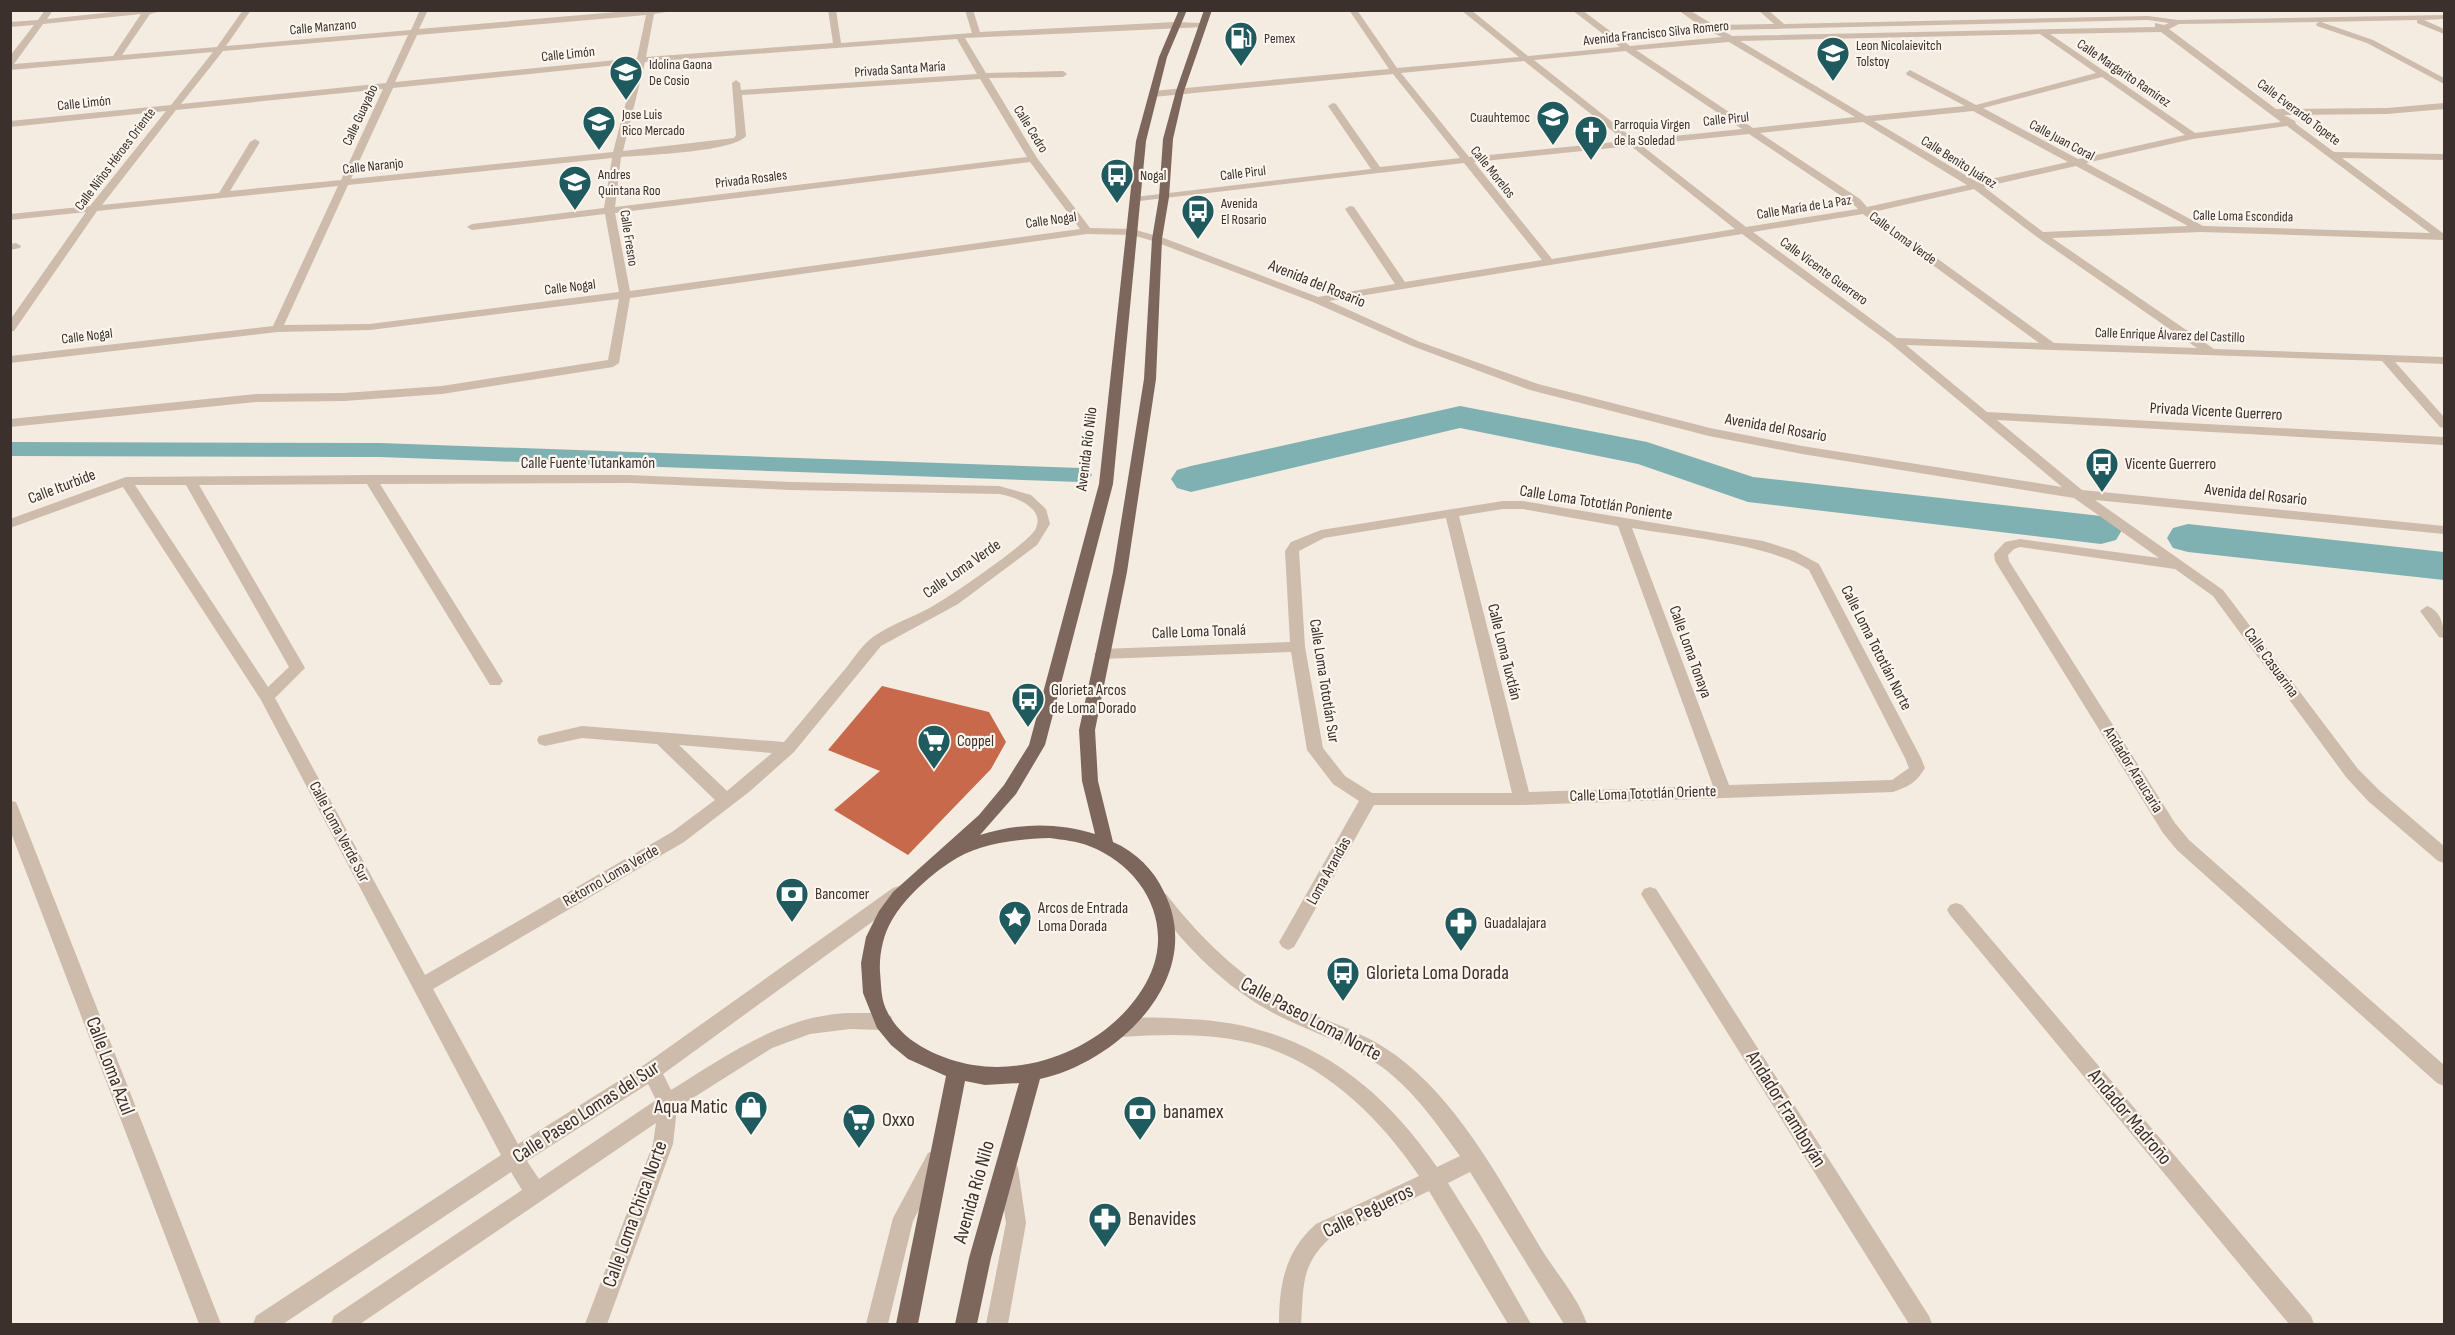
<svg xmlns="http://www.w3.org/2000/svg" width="2455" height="1335" font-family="'Sofia Sans Condensed',sans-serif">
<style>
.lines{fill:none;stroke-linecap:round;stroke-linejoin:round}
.canal{fill:#7fb0b2;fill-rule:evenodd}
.river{fill:#7fb0b2;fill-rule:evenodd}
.building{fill:#c8694b}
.minor{fill:#cdbbac;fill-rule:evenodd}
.major{fill:#7d675c;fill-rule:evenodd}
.labels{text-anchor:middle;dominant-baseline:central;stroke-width:4.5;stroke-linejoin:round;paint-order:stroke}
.far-street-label{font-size:14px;fill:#3b302b;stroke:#fbf5ee}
.far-poi-label{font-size:14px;fill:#3b302b;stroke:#fbf5ee;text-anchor:start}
.street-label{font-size:16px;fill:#3b302b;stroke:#fbf5ee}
.poi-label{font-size:16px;fill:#3b302b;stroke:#fbf5ee;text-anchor:start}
.near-poi-label{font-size:20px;fill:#3b302b;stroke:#fbf5ee;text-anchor:start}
.near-street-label{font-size:20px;fill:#3b302b;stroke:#fbf5ee}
</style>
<rect width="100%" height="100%" fill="#f4ebe1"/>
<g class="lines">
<!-- canal -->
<path class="canal" d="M10 442 380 443 1080 468 1088 470 1092 475 1088 480 1080 482 380 457 10 456Z"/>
<!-- river -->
<path class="river" d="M1460 406 1647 442 1753 477 2101 516 2116 520 2122 530 2116 540 2101 544 1748 502 1638 464 1460 428 1191 492 1177 488 1171 479 1177 470 1191 466Z
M2188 524 2444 552V580L2188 552 2173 548 2167 538 2173 528Z"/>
</g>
<!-- building -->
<path class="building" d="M882 686 989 712 1006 742 991 769 908 855 834 810 880 771 828 750Z"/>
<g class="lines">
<!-- minor -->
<path class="minor" d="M45 10H53L47 19 132 10H165L150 14 122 55 217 47 243 10H251L226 46 411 30 420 10H428L419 29 640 10H678L654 14 646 57 833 43 828 10H836L841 43 972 33 965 10H973L980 32 1175 22 1201 23H1204V27L965 38 986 73 1063 71 1067 74 1063 77 989 78 1037 158 1090 228 1132 229 1161 237 1318 297 1395 284 1345 209 1350 206 1354 207 1405 282 1542 260 1464 163 1131 202 1130 200 1135 197 1371 169 1328 106 1333 103 1336 104 1380 167 1460 158 1393 74 1153 97 1149 94 1153 91 1389 69 1349 10H1357L1397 68 1519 57 1461 10H1471L1528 56 1620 47 1572 10H1582L1630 46 1722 37 1706 30 1678 10H1689L1714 25 1774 24 1758 10H1768L1784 24 2148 16 2178 20 2444 15V19L2424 20 2444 29V34L2417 23V20L2321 22 2373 40 2444 78V84L2367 43 2317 26 2316 24 2319 22 2179 24 2169 29 2276 109 2387 108 2444 103V109L2387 114 2284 115 2295 121 2296 124 2334 152 2444 154V160L2342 158 2444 234V240L2201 232 2052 238 2214 349 2444 357V364L2395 362 2444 417V428L2440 427 2382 361 1906 345 1987 412 2444 437V445L1997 420 2082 490 2444 526V534L2095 500 2223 590 2358 769 2380 791 2444 846V863L2438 861 2368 801 2346 777 2213 596 2175 569 2020 547 2014 549 2008 555 2009 561 2175 823 2189 840 2444 1065V1086L2437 1083 2177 850 2163 833 1995 561 1994 554 2005 542 2020 539 2159 558 2074 498 1802 454 1709 436 1530 390 1412 346 1313 302 1153 241 1132 235 1087 234 630 298 619 363 613 367 442 394 344 401 256 402 10 427V419L256 394 344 393 442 386 608 360 619 299 370 330 277 332 10 363V356L273 326 338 186 97 211 14 331 10 332V320L86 212 10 220V214L90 206 166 111 10 127V121L171 105 213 52 10 70V56L34 25 10 27V22L38 20ZM141 14 113 56 14 64 43 24ZM646 15 637 58 395 82 417 35ZM2148 20 2169 23 2164 25 2155 23V27L1732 36 1722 30ZM2161 32 2281 122 2195 133 2050 34ZM2040 34 2096 73 1976 105 1910 70 1906 73 1907 75 1965 106 1866 116 1740 41ZM408 35 386 83 181 104 223 51ZM957 39 977 74 741 90 740 83 736 80 732 83 736 135 734 138 623 151 645 62ZM1729 42 1855 117 1753 128 1636 50ZM1626 51 1627 52 1742 129 1635 140 1534 60ZM1524 61 1625 141 1469 157 1401 73ZM636 63 613 152 351 179 393 88ZM2102 77 2185 135 2078 159 1983 108ZM980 79 1027 157 615 207 621 157C645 155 733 152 746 136L742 95ZM383 89 341 180 230 191 260 142 255 139 250 142 219 193 102 205 176 110ZM1973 111 2068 162 1977 182 1874 121ZM1863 122 1967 185 1867 207 1860 199 1760 133ZM2287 126 2430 233 2203 226 2086 163 2193 139ZM1749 134 1852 203 1858 209 1746 227 1641 145ZM1631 146 1735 229 1552 259 1474 162ZM612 158 604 208 472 224 467 227 472 230 605 214 619 292 370 324 284 325 348 185ZM1030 162 1080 229 630 291 615 213ZM2076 166 2188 226 2043 232 1984 187ZM1974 189 2037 237 2197 348 2054 343 1873 212ZM1863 214 2039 343 1897 338 1753 232ZM1742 234 1890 343 2062 487 1802 446 1710 428 1538 384 1420 342 1329 301Z
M16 243 21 246 20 248 10 250V244Z
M370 475H629L791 482 999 486 1031 495 1046 509 1050 524 1037 545 958 604 881 646 794 752 749 792 684 842 433 989 518 1144 644 1065 893 888 899 886 905 888 908 893 905 898 663 1074 671 1090C729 1054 788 1011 859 1013 870 1013 881 1012 891 1016L893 1022 891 1028 884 1030 850 1029 810 1034 772 1048 677 1108 673 1144 607 1324H585L653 1144 656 1123 360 1324H331L334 1316 522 1190 511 1172 283 1324H253L256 1316 501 1155 261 700 123 487 10 528V519L126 477ZM629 483 791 490 999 494C1014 496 1047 508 1035 530 1027 544 951 596 933 606 914 617 891 624 873 637 862 645 854 658 846 668 825 693 805 717 784 742L582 726 539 736 537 740 539 744 545 746 582 738 657 744 715 800 672 832 425 975 275 698 305 668 199 485 367 484 490 685H500L503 681 380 484ZM135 485H186L289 667 268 687ZM679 745 772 753 727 791ZM648 1084 656 1100 539 1179 527 1161Z
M1503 501H1523L1763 541 1795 551 1819 564 1921 758 1925 768C1917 782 1908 787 1893 792L1522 805H1374L1294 947 1288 950 1282 947 1279 942 1282 937 1359 801 1333 784 1307 750 1291 652 1101 659 1094 654 1101 649 1290 642 1285 551 1291 542 1321 530ZM1503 509H1523L1618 526 1713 786 1529 792 1459 516ZM1446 518 1512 793H1372L1345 776 1323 748 1305 647 1299 551 1324 538ZM1632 528C1683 537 1766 543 1809 570L1905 758 1909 768 1892 780 1729 785Z
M2427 606C2441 611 2444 625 2444 638L2439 637 2420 611Z
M10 801 16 802 18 807 221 1324H199L10 830Z
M1650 887 1656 889 1929 1316 1932 1324H1909L1644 899 1641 894 1644 889Z
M1160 892 1166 894C1202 940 1243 980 1295 1006 1325 1021 1357 1030 1385 1048 1456 1093 1502 1185 1545 1255 1559 1276 1579 1300 1587 1324H1564L1470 1172 1448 1183 1481 1236 1531 1324H1508L1429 1191 1330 1238C1300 1266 1304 1286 1301 1324H1279C1279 1285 1285 1251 1316 1224L1419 1176C1382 1120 1327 1066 1262 1046 1217 1033 1168 1034 1121 1037L1114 1035 1112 1029 1114 1023C1135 1015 1165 1018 1187 1019 1298 1023 1375 1078 1437 1167L1460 1156C1437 1124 1414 1091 1382 1067 1352 1045 1316 1034 1283 1018 1230 992 1189 951 1154 904L1151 899 1154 894Z
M1956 903 1962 905 2311 1316 2314 1324H2289L1950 915 1947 910 1950 905Z
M935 1150 942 1153 945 1160 913 1221 888 1324H866L893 1218 928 1153Z
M1008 1158 1015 1161 1018 1168 1026 1223 1008 1324H986L1006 1223 998 1168 1001 1161Z"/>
<!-- major -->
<path class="major" d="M1179 10H1187L1167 57 1146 141 1113 484 1045 745 1016 794 980 835C1018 823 1056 822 1095 834L1082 781 1079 730 1113 572 1144 379 1152 239 1159 197 1163 139 1176 91 1204 10H1212L1184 91 1173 139 1169 197 1162 239 1156 379 1127 572 1095 730 1098 781 1113 842C1136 852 1154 870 1164 892 1207 977 1118 1062 1040 1079L991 1258 977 1324H955L969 1258 1019 1083 985 1085 965 1081 918 1324H896L946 1076 908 1059 891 1045 877 1028 863 993 861 963 866 937 879 911 893 892 979 815 1004 785 1029 745 1099 484 1136 141 1159 57ZM1050 838C1063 840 1077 841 1089 846 1142 866 1175 923 1149 977 1119 1039 1040 1076 973 1065 939 1059 897 1041 884 1004 881 994 881 983 880 972 879 955 883 935 892 920 905 898 928 877 949 863 977 843 1017 839 1050 838Z"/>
</g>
<!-- icons -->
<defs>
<symbol id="fuel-pin" viewBox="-11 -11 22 30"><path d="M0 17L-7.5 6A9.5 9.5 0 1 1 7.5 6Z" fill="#1f5a5e" stroke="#fbf5ee"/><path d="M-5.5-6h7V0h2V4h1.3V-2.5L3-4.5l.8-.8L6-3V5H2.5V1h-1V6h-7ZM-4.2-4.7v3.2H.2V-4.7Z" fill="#fff"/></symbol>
<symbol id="school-pin" viewBox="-11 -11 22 30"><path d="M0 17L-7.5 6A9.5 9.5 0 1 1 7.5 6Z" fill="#1f5a5e" stroke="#fbf5ee"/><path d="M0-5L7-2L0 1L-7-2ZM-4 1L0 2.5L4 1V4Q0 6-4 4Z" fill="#fff"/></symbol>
<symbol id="church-pin" viewBox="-11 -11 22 30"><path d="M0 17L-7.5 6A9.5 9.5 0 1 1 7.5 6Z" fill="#1f5a5e" stroke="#fbf5ee"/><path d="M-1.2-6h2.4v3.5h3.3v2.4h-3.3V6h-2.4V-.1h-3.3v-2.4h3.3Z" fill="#fff"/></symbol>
<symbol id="bus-pin" viewBox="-11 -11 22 30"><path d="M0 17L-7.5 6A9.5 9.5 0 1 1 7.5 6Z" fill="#1f5a5e" stroke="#fbf5ee"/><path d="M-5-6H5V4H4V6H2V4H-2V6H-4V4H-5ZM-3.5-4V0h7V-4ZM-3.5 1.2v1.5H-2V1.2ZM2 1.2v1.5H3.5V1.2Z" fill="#fff"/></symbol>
<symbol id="supermarket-pin" viewBox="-11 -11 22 30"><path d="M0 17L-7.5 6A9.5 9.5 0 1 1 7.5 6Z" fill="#1f5a5e" stroke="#fbf5ee"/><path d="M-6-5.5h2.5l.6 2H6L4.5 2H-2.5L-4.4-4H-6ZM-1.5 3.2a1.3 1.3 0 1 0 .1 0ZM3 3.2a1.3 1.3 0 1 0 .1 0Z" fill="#fff"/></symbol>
<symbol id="bank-pin" viewBox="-11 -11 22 30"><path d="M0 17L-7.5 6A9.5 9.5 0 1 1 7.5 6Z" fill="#1f5a5e" stroke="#fbf5ee"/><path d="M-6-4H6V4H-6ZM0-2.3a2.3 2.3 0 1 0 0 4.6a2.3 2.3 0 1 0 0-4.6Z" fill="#fff"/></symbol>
<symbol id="sight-pin" viewBox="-11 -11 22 30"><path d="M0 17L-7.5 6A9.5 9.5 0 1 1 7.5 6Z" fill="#1f5a5e" stroke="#fbf5ee"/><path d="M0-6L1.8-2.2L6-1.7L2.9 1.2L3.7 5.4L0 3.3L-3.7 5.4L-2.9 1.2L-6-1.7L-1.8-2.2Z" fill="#fff"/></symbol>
<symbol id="pharmacy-pin" viewBox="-11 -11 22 30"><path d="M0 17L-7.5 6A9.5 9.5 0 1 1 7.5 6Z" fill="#1f5a5e" stroke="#fbf5ee"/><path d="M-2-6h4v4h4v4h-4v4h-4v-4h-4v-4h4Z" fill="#fff"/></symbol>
<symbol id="shop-pin" viewBox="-11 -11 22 30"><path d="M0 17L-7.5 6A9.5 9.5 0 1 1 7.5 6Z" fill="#1f5a5e" stroke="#fbf5ee"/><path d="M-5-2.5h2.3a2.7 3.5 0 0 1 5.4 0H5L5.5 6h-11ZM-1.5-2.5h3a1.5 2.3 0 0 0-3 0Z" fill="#fff"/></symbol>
</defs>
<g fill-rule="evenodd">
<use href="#fuel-pin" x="1222" y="19" width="38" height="52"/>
<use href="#school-pin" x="1814" y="34" width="38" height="52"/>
<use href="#school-pin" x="607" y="53" width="38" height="52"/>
<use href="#school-pin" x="1534" y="98" width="38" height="52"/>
<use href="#school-pin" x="580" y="103" width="38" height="52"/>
<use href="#church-pin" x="1572" y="113" width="38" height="52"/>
<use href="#bus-pin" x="1098" y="156" width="38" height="52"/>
<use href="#school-pin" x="556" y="163" width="38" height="52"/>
<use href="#bus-pin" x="1179" y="192" width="38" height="52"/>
<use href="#bus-pin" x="2083" y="445" width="38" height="52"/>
<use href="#bus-pin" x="1009" y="680" width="38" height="52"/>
<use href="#supermarket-pin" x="915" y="722" width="38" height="52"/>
<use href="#bank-pin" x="773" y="875" width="38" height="52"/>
<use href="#sight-pin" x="996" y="898" width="38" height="52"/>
<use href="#pharmacy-pin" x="1442" y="904" width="38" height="52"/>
<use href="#bus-pin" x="1324" y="954" width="38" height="52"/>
<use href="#shop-pin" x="732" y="1088" width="38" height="52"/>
<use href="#bank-pin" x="1121" y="1093" width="38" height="52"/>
<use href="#supermarket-pin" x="840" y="1101" width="38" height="52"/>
<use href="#pharmacy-pin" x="1086" y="1200" width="38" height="52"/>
</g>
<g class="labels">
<!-- far-street labels -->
<g class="far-street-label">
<text transform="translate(323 27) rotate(-5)">Calle Manzano</text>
<text transform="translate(1656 33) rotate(-6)">Avenida Francisco Silva Romero</text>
<text transform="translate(568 54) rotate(-6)">Calle Limón</text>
<text transform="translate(900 69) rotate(-4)">Privada Santa María</text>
<text transform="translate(2124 73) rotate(34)">Calle Margarito Ramírez</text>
<text transform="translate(84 103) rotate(-6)">Calle Limón</text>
<text transform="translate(2299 112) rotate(37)">Calle Everardo Topete</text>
<text transform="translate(360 115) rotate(-65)">Calle Guayabo</text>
<text transform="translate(1726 119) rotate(-6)">Calle Pirul</text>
<text transform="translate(1031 129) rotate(58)">Calle Cedro</text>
<text transform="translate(2062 140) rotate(28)">Calle Juan Coral</text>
<text transform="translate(115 159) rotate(-53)">Calle Niños Héroes Oriente</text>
<text transform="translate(1959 162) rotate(32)">Calle Benito Juárez</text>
<text transform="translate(373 166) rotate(-6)">Calle Naranjo</text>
<text transform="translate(1493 172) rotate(51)">Calle Morelos</text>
<text transform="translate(1243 173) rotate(-7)">Calle Pirul</text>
<text transform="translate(751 179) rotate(-7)">Privada Rosales</text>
<text transform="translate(1804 207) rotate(-9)">Calle María de La Paz</text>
<text transform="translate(2243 216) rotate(1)">Calle Loma Escondida</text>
<text transform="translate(1051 220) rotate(-8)">Calle Nogal</text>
<text transform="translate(629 238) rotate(81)">Calle Fresno</text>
<text transform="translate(1903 238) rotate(36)">Calle Loma Verde</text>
<text transform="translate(1824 271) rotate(36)">Calle Vicente Guerrero</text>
<text transform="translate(570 287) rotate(-7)">Calle Nogal</text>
<text transform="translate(2170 335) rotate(2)">Calle Enrique Álvarez del Castillo</text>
<text transform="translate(87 336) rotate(-7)">Calle Nogal</text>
</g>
<!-- far-poi labels -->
<g class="far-poi-label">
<text x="1264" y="38">Pemex</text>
<text x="1856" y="45">Leon Nicolaievitch<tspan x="1856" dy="16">Tolstoy</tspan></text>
<text x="649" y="64">Idolina Gaona<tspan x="649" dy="16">De Cosio</tspan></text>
<text x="622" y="114">Jose Luis<tspan x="622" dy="16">Rico Mercado</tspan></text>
<text x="1530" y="117" text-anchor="end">Cuauhtemoc</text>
<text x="1614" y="124">Parroquia Virgen<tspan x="1614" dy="16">de la Soledad</tspan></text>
<text x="598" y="174">Andres<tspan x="598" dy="16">Quintana Roo</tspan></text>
<text x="1140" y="175">Nogal</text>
<text x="1221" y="203">Avenida<tspan x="1221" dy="16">El Rosario</tspan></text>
</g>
<!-- street labels -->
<g class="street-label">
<text transform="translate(1317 284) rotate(22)">Avenida del Rosario</text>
<text transform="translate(2216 412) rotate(3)">Privada Vicente Guerrero</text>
<text transform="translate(1776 428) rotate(10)">Avenida del Rosario</text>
<text transform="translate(1087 449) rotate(-83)">Avenida Río Nilo</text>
<text x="588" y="463">Calle Fuente Tutankamón</text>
<text transform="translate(62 487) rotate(-21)">Calle Iturbide</text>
<text transform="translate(2256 495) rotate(6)">Avenida del Rosario</text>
<text transform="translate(1596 503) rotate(9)">Calle Loma Tototlán Poniente</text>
<text transform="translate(962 569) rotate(-35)">Calle Loma Verde</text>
<text transform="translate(1199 632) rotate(-2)">Calle Loma Tonalá</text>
<text transform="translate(1876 648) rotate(63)">Calle Loma Tototlán Norte</text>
<text transform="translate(1504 652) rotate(76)">Calle Loma Tuxtlán</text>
<text transform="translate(1690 652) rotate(70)">Calle Loma Tonaya</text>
<text transform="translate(2271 663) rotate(54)">Calle Casuarina</text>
<text transform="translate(1324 681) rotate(81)">Calle Loma Tototlán Sur</text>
<text transform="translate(2133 770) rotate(58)">Andador Araucaria</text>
<text transform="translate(1643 794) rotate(-2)">Calle Loma Tototlán Oriente</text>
<text transform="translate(339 832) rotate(62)">Calle Loma Verde Sur</text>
<text transform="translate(1329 871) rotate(-61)">Loma Arandas</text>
<text transform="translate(611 876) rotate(-30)">Retorno Loma Verde</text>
</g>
<!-- poi labels -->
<g class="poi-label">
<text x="2125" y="464">Vicente Guerrero</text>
<text x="1051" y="690">Glorieta Arcos<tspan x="1051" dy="18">de Loma Dorado</tspan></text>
<text x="957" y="741">Coppel</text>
<text x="815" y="894">Bancomer</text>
<text x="1038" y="908">Arcos de Entrada<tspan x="1038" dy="18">Loma Dorada</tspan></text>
<text x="1484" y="923">Guadalajara</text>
</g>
<!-- near-poi labels -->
<g class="near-poi-label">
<text x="1366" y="973">Glorieta Loma Dorada</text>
<text x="728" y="1107" text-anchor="end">Aqua Matic</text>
<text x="1163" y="1112">banamex</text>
<text x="882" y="1120">Oxxo</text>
<text x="1128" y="1219">Benavides</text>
</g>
<!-- near-street labels -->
<g class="near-street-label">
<text transform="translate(1311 1019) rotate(28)">Calle Paseo Loma Norte</text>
<text transform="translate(110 1066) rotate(69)">Calle Loma Azul</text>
<text transform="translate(1786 1109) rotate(58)">Andador Framboyán</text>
<text transform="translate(586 1112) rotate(-33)">Calle Paseo Lomas del Sur</text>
<text transform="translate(2130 1117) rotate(50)">Andador Madroño</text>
<text transform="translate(974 1192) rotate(-74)">Avenida Río Nilo</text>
<text transform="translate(1368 1211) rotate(-26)">Calle Pegueros</text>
<text transform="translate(635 1214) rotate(-70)">Calle Loma Chica Norte</text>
</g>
</g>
<!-- border -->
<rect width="2455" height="1335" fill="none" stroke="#3b302b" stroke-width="24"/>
</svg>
